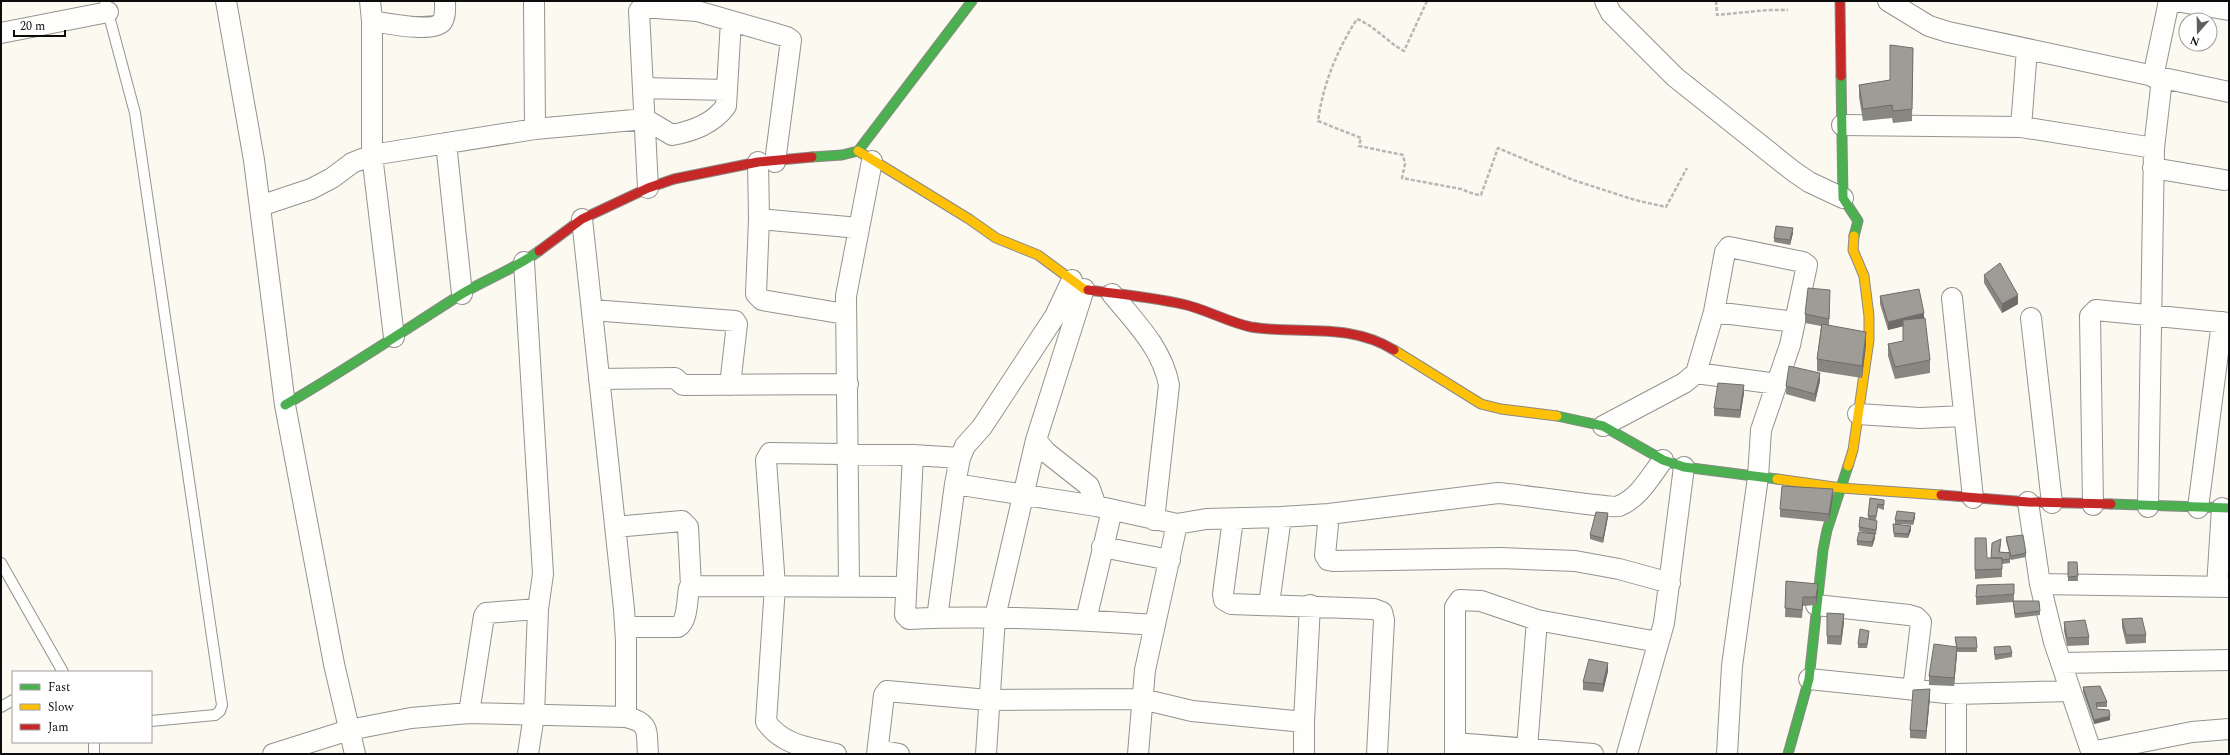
<svg xmlns="http://www.w3.org/2000/svg" width="2230" height="755" font-family="Spectral,serif">
<style>
.lines{fill:none;stroke-linecap:round;stroke-linejoin:round}
.lane-casing{stroke:#94938f;stroke-width:12}
.street-casing{stroke:#94938f;stroke-width:22}
.fast-casing{stroke:#8a8985;stroke-width:11}
.slow-casing{stroke:#8a8985;stroke-width:11}
.jam-casing{stroke:#8a8985;stroke-width:11}
.path{stroke:#b7b7b5;stroke-width:2.5;stroke-dasharray:4 2;stroke-linecap:butt}
.lane{stroke:#fefefd;stroke-width:10}
.street{stroke:#fefefd;stroke-width:20}
.fast{stroke:#4caf50;stroke-width:9}
.slow{stroke:#ffc107;stroke-width:9}
.jam{stroke:#c62828;stroke-width:9}
.wall{fill:#888681}
.shaded-wall{fill:#6f6d69}
.building{fill:#9e9c96;stroke:#6f6d69}
</style>
<rect width="100%" height="100%" fill="#fbf9f0"/>
<g class="lines">
<defs>
<path id="lane" d="M105 1 135 113 222 705 220 711 215 715 151 721
M1 563 63 672
M1 707 13 700
M94 754V742"/>
<path id="street" d="M226 1 254 160 285 405 334 664 355 754
M370 1 372 21V155L394 337
M534 1 535 129
M1605 1 1611 13 1675 77 1793 171 1809 182 1843 198
M1888 1 1929 26 1948 32 2229 92
M2175 1 2229 10
M372 21C386 23 433 33 442 22 446 16 445 8 445 1
M1 33 108 12
M2153 77 2169 1
M643 88 726 90
M1842 125 2021 127 2154 148
M2021 127 2027 49
M446 143 462 294
M758 162 759 219 756 294 762 300 845 314
M2153 168 2224 180
M648 188 639 11 642 7 697 11 787 37 791 40 775 162
M260 206 311 189 332 178 352 163 372 155 535 129 645 119 672 135C693 131 713 124 726 106L731 21
M582 219 624 609 626 641V717
M759 219 859 228
M524 262 543 574 538 609 534 715 528 754
M1112 294C1135 322 1162 348 1169 385L1154 520
M1952 298 1973 498
M592 310 735 321 737 324 730 385
M1714 312 1795 322
M2031 318 2052 503
M1696 373 1777 384
M599 379 675 378 683 385 848 384
M1858 414 1920 418 1964 416
M1603 426 1684 383 1696 373 1714 312 1725 252 1729 247 1803 262 1807 265 1790 345 1761 430 1758 477 1732 666 1727 754
M1036 440 1046 452 1089 486 1096 506
M913 455 905 615 909 619C991 615 1073 619 1155 625
M955 484 1096 506 1177 524 1206 519 1281 517 1329 514 1498 493C1516 494 1612 509 1619 506 1639 498 1650 477 1663 460
M2028 502 2040 584 2054 642 2092 754
M2093 505 2090 316 2096 310 2229 323
M2148 507 2154 148 2162 79
M2198 508 2222 322
M1329 514 1325 555 1328 560 1333 561 1500 558 1575 561 1619 569 1670 583
M1233 519 1223 594 1224 600 1231 604 1374 609 1382 612 1384 620 1377 754
M615 527 682 521 688 527 691 586 689 588C687 599 688 621 678 627H626
M1102 547 1170 560
M2040 584 2229 587
M691 586 906 587
M849 586 846 296 872 161
M2217 587 2222 508
M1269 604 1281 517
M1816 605 1909 615 1916 617 1921 622 1913 690
M937 618 955 484 960 458 965 446 982 427 1055 316 1072 280
M1086 620 1112 510
M2061 663 2229 660
M1809 679 1956 694 2070 691
M469 713 484 616 486 613 538 609
M1455 743 1593 754
M1527 748 1537 620
M878 750 899 754
M2091 752 2192 732 2229 729
M273 754 349 730 411 718 469 713 626 717C651 723 646 731 648 754
M836 754C808 747 784 746 766 722L775 586 766 460 770 453 913 455 960 458
M877 754 884 695 887 691 988 700 1142 699 1192 711 1304 722
M986 754 995 617 1036 440 1084 289
M1138 754 1145 670 1177 524
M1304 754V722L1310 605
M1455 754V607L1460 600 1481 601 1537 620 1658 642
M1627 754 1664 623 1684 467
M1956 754V694"/>
<path id="fast" d="M1841 76 1843 198 1858 221 1854 236
M812 157 842 155 858 151 972 1
M285 405C345 370 402 332 460 295 486 279 515 269 539 251
M1557 416 1603 426 1663 460 1684 467 1777 479
M2111 504 2229 508
M1788 754 1809 679 1823 550 1827 530 1848 466"/>
<path id="slow" d="M858 151 969 219 996 238 1038 255 1084 289 1088 290
M1394 350 1481 404 1501 409 1557 416
M1848 466 1853 450 1869 340V316L1864 276 1853 250 1854 236
M1777 479 1841 488 1941 495"/>
<path id="jam" d="M1840 1 1841 76
M539 251 582 219 648 188 674 179 758 162 812 157
M1088 290C1119 294 1151 297 1182 304 1206 309 1227 322 1251 327 1301 335 1348 322 1394 350
M1941 495 2028 502 2111 504"/>
</defs>
<!-- lane casing -->
<use href="#lane" class="lane-casing"/>
<!-- street casing -->
<use href="#street" class="street-casing"/>
<!-- fast casing -->
<use href="#fast" class="fast-casing"/>
<!-- slow casing -->
<use href="#slow" class="slow-casing"/>
<!-- jam casing -->
<use href="#jam" class="jam-casing"/>
<!-- path -->
<path class="path" d="M1427 1 1404 51C1387 42 1375 26 1357 19 1337 50 1323 84 1318 121L1361 138 1359 146 1403 155 1405 164 1402 178 1461 189 1474 194 1481 195 1498 148 1573 180 1635 200 1666 207 1687 168
M1716 1 1717 15 1768 10H1788"/>
<!-- lane -->
<use href="#lane" class="lane"/>
<!-- street -->
<use href="#street" class="street"/>
<!-- fast -->
<use href="#fast" class="fast"/>
<!-- slow -->
<use href="#slow" class="slow"/>
<!-- jam -->
<use href="#jam" class="jam"/>
</g>
<!-- wall -->
<path class="wall" d="M1913 48 1912 121 1893 123 1892 118 1863 121 1859 97V85L1890 80Z
M1793 233 1790 245 1774 242V238Z
M1984 275 2018 304 2002 313 1984 283Z
M1880 296 1924 318 1930 360V373L1895 379 1888 356V344L1903 341V326L1888 330 1880 304Z
M1830 298 1829 325 1866 345 1862 378 1817 371V359L1821 326 1805 323V314Z
M1820 381 1815 402 1786 394V386Z
M1744 393 1740 418 1714 416V408Z
M1833 497 1829 522 1780 517V509Z
M1870 498 1884 500V510L1878 508 1876 520H1873L1877 525 1876 535 1875 534V538L1872 547 1857 545V541L1868 533 1859 531V527L1868 519Z
M1608 517 1603 543 1590 539V535Z
M1915 517 1913 525 1899 524 1911 530 1908 538 1894 537 1893 524H1895V520Z
M2006 537 2026 553V557L2011 560 2010 558V563L2002 564V577L1975 579V538L1987 558H1991L2001 543 2000 552H2009L2006 541Z
M2068 562H2077L2078 581H2068Z
M1786 581 1818 593 1816 605 1803 606 1802 618 1785 617Z
M2014 594V601L2040 611V615L2015 618 2013 602 1976 605V597Z
M1827 613 1844 622 1841 645 1827 644Z
M2122 619 2146 635V643L2126 644 2122 627Z
M2064 622 2089 637V645L2067 646 2064 631Z
M1869 635 1867 648H1858V644Z
M1955 637H1976L1977 652H1957V651L1954 686 1929 685V676L1956 647Z
M1994 647 2012 653V657L1995 660 1994 651Z
M1608 671 1603 692 1583 690V682Z
M2083 687 2107 702V707H2097V709L2110 720 2094 724 2083 692Z
M1930 697 1926 739 1910 738V730Z"/>
<!-- shaded-wall -->
<path class="shaded-wall" d="M1793 228V233L1790 245V240Z
M2018 295V304L2002 313V304Z
M1924 313V321L1888 330V322Z
M1866 332V345L1862 378V366Z
M1820 373V381L1815 402V394Z
M1744 385V393L1740 418V410Z
M1833 489V497L1829 522V514Z
M1608 513V517L1603 543V538Z
M1915 513V517L1913 525V521Z
M1911 526V530L1908 538V534Z
M1875 534V538L1872 547V542Z
M1818 584V593L1816 605V597Z
M1844 614V622L1841 645V636Z
M1957 647V655L1954 686V678Z
M1608 663V671L1603 692V684Z
M1930 689V697L1926 739V731Z
M2110 716V720L2094 724V720Z"/>
<!-- building -->
<path class="building" d="M1890 45 1913 48 1912 109 1893 111 1892 105 1863 109 1859 85 1890 80Z
M1776 226 1793 228 1790 240 1774 238Z
M2000 263 2018 295 2002 304 1984 275Z
M1808 288 1830 290 1829 319 1805 314Z
M1919 289 1924 313 1888 322 1880 296Z
M1925 318 1930 360 1895 367 1888 344 1903 341V320Z
M1822 324 1866 332 1862 366 1817 359Z
M1789 366 1820 373 1815 394 1786 386Z
M1718 383 1744 385 1740 410 1714 408Z
M1782 486 1833 489 1829 514 1780 509Z
M1870 498 1884 500V505L1878 504 1876 516H1868Z
M1897 511 1915 513 1913 521 1895 520Z
M1596 512 1608 513 1603 538 1590 535Z
M1860 517 1877 521 1876 530 1859 527Z
M1893 524 1911 526 1908 534 1894 533Z
M1859 532 1875 534 1872 542 1857 541Z
M2023 535 2026 553 2011 556 2010 553V559L2002 560V558H1991L1992 543 2001 539 1999 552 2010 553 2006 537Z
M1975 538H1986L1987 558H2002V569L1975 570Z
M2068 562H2077L2078 576 2068 577Z
M1786 581 1818 584 1816 597H1803L1802 610 1785 608Z
M2014 584V594L1976 597 1977 585Z
M2013 601H2039L2040 611 2015 614Z
M1827 613 1844 614 1841 636H1827Z
M2142 618 2146 635H2126L2122 619Z
M2085 620 2089 637 2067 638 2064 622Z
M1860 629 1869 631 1867 644H1858Z
M1955 637H1976L1977 648H1957Z
M1934 644 1957 647 1954 678 1929 676Z
M2010 646 2012 653 1995 655 1994 647Z
M1589 659 1608 663 1603 684 1583 682Z
M2100 686 2107 702 2096 703 2097 709 2109 710 2110 716 2094 720 2083 687Z
M1930 689 1926 731 1910 730 1913 690Z"/>
<!-- border -->
<rect width="2230" height="755" fill="none" stroke="#0c0c0c" stroke-width="4"/>
<!-- legend -->
<rect x="12" y="671" width="140" height="72" fill="#ffffff" stroke="#9e9e9e"/>
<rect x="20" y="684" width="20" height="6" fill="#4caf50" stroke="#9e9e9e"/>
<text x="48" y="691" font-size="12" fill="#0c0c0c">Fast</text>
<rect x="20" y="704" width="20" height="6" fill="#ffc107" stroke="#9e9e9e"/>
<text x="48" y="711" font-size="12" fill="#0c0c0c">Slow</text>
<rect x="20" y="724" width="20" height="6" fill="#c62828" stroke="#9e9e9e"/>
<text x="48" y="731" font-size="12" fill="#0c0c0c">Jam</text>
<!-- north arrow -->
<g transform="translate(2198 32) rotate(200)"><circle r="19" fill="#ffffff" stroke="#9e9e9e"/>
<path d="M0-3L7 15L0 10L-7 15Z" fill="#605f5c"/>
<text y="-6" font-size="11" font-weight="bold" text-anchor="middle" fill="#0c0c0c">N</text>
</g>
<!-- scale -->
<path d="M14 30v6h51v-6" fill="none" stroke="#0c0c0c" stroke-width="2"/>
<text x="20" y="30" font-size="12" fill="#0c0c0c" stroke="#ffffff" stroke-width="3" paint-order="stroke">20 m</text>
</svg>
